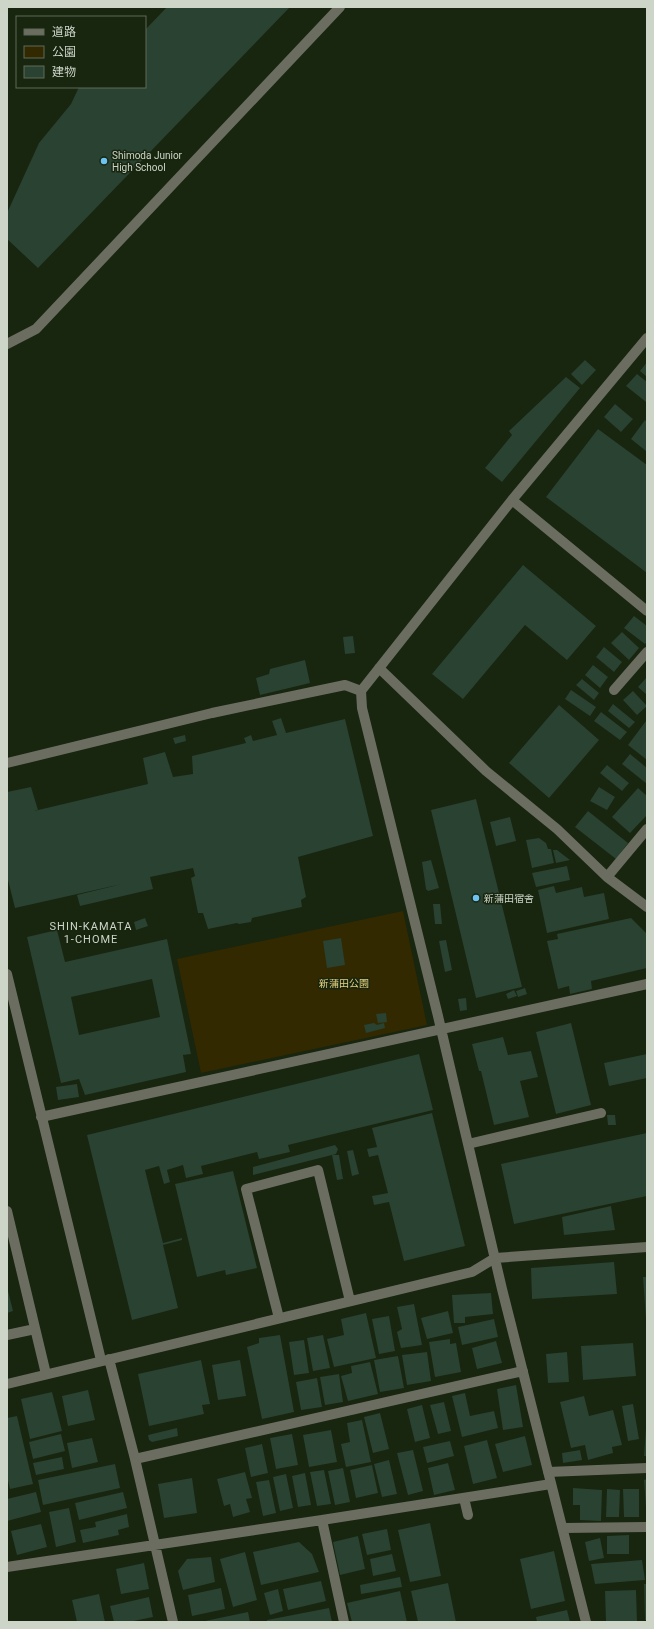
<svg xmlns="http://www.w3.org/2000/svg" width="654" height="1629" font-family="Roboto,'Noto Sans JP',sans-serif">
<style>
.green{fill:#332901}
.building{fill:#294231;fill-rule:evenodd}
.lines{fill:none;stroke-linecap:round;stroke-linejoin:round}
.minor{stroke:#6b6d61;stroke-width:10}
.poi-dot{fill:#6cc3f2;stroke:#18250f;stroke-width:1.5}
.labels{text-anchor:middle;dominant-baseline:central;stroke-width:3;stroke-linejoin:round;paint-order:stroke}
.poi-label{font-size:10px;fill:#ccd5c8;stroke:#18250f;text-anchor:start}
.park-label{font-size:10px;fill:#e7d07e;stroke:#18250f}
.neighbourhood-label{font-size:11px;letter-spacing:1px;fill:#ccd5c8;stroke:#18250f}
</style>
<rect width="100%" height="100%" fill="#18250f"/>
<!-- green -->
<path class="green" d="M403 911 427 1025 201 1073 177 959Z"/>
<!-- building -->
<path class="building" d="M167 7H290L38 268 7 239V213L39 143 71 104 79 87H145V30Z
M585 360 596 370 582 385 571 374Z
M647 362V377L640 371Z
M637 374 647 382V400L646 402 626 386Z
M566 377 580 388 502 482 485 468 512 435 509 431Z
M615 404 633 419 621 432 604 417Z
M645 420 647 422V449L646 451 631 439Z
M598 429 647 465V573L546 497Z
M523 565 596 626 567 660 525 625 463 699 432 674Z
M634 616 647 626V642L645 644 624 628Z
M622 632 639 648 629 660 611 643Z
M353 636 355 653 345 654 343 637Z
M604 647 622 662 614 672 596 657Z
M305 660 310 683 260 695 256 678 269 674 270 669Z
M593 665 608 677 600 688 585 675Z
M647 677V695L638 687Z
M582 679 599 693 594 700 576 685Z
M571 690 596 707 590 716 565 699Z
M633 691 647 706 637 715 623 700Z
M613 704 635 722 629 728 608 711Z
M559 705 599 740 549 798 509 763Z
M601 712 627 732 620 740 594 721Z
M281 718 286 733 345 719 373 836 298 857 306 897 301 900 302 907 252 918 251 922 239 924 237 923 208 929 203 913H198L191 878 195 876 193 868 150 877 153 889 80 906 77 895 122 884 15 908 7 876V792L31 787 38 810 34 811 148 784 143 758 165 752 173 777 193 774 192 756 246 743 244 738 251 735 253 741 277 735 272 721Z
M646 721 647 722V760L628 745Z
M185 735 186 741 175 744 173 738Z
M630 754 647 768V784L622 764Z
M607 765 629 783 622 791 600 773Z
M599 787 615 797 607 810 590 801Z
M638 788 647 796V815L630 833 612 817Z
M476 799 522 987 476 998 431 810Z
M588 811 628 843 616 859 575 827Z
M510 817 516 841 496 846 490 822Z
M539 838 546 843 548 849H551L554 863 532 868 526 840Z
M553 850H557L570 860 556 863Z
M431 860 439 888 428 891 426 889 422 862Z
M567 866 570 880 536 887 532 873Z
M554 886 556 893 582 887 584 897 604 893 609 919 547 933 538 890Z
M433 904H440L442 924H435Z
M145 918 148 926 136 930 134 922Z
M631 918 647 934V968L591 981 592 989 570 994 569 986 558 989 547 941 558 939 557 934Z
M57 930 65 962 167 939 191 1054 183 1055 186 1072 85 1095 79 1079 61 1083 27 937ZM152 979 160 1017 79 1035 71 997Z
M341 938 345 965 327 968 323 941Z
M446 940 452 970 445 972 439 941Z
M525 988 527 994 518 997 516 991Z
M514 990 517 996 508 999 506 994Z
M466 998 467 1010 460 1011 458 999Z
M386 1013 387 1022 378 1023 376 1014Z
M374 1023 377 1025 384 1023 385 1028 366 1033 364 1025Z
M571 1023 591 1105 556 1114 536 1032Z
M503 1037 508 1055 531 1051 538 1077 520 1081 529 1117 494 1125 481 1071H479L472 1044Z
M419 1054 433 1110 288 1145 290 1152 259 1159 257 1152 201 1166 203 1174 186 1178 183 1165 167 1170 170 1182 164 1184 159 1166 145 1170 163 1243 182 1238V1240L163 1245 178 1308 132 1320 87 1135Z
M647 1054V1078L609 1086 604 1063Z
M77 1084 79 1097 58 1100 56 1087Z
M432 1113 465 1246 404 1261 389 1202 374 1205 372 1196 388 1193 378 1155 369 1157 367 1149 377 1147 372 1128Z
M607 1115H615L616 1125H608Z
M647 1133V1196L514 1224 501 1164Z
M335 1145 338 1149 336 1154 332 1155H339L343 1179 337 1180 332 1155 253 1175V1167Z
M353 1150 359 1174 352 1176 347 1151Z
M233 1171 257 1268 226 1275 225 1270 197 1277 175 1184Z
M611 1206 615 1230 564 1235 562 1217Z
M614 1262 617 1294 532 1299 531 1268Z
M643 1277H647V1319H646Z
M7 1287 13 1311 7 1313Z
M491 1293 493 1314 465 1317V1323H454L452 1295Z
M414 1304 422 1345 401 1348 397 1332 402 1329 397 1307Z
M448 1311 453 1333 427 1339 421 1318Z
M366 1313 376 1358 334 1367 327 1339 344 1335 341 1319Z
M389 1316 395 1351 379 1354 372 1319Z
M494 1319 498 1337 462 1345 458 1327Z
M280 1335 294 1412 262 1419 247 1347 259 1343V1338Z
M323 1335 330 1368 313 1371 307 1338Z
M450 1339V1344L456 1343 461 1372 435 1377 429 1342Z
M304 1340 309 1373 294 1375 289 1342Z
M496 1341 502 1363 477 1369 472 1348Z
M633 1343 636 1376 583 1380 581 1346Z
M427 1352 431 1381 407 1385 402 1355Z
M567 1352 569 1382 548 1383 546 1354Z
M398 1356 404 1388 380 1392 374 1360Z
M201 1360 210 1404 202 1405 204 1414 149 1426 138 1374Z
M240 1360 246 1396 218 1400 212 1365Z
M370 1362 378 1394 348 1401 341 1376 352 1373 351 1366Z
M339 1374 343 1402 325 1405 320 1377Z
M317 1378 322 1407 301 1410 296 1382Z
M516 1385 523 1427 503 1430 497 1389Z
M88 1390 95 1420 68 1426 62 1396Z
M52 1392 62 1431 30 1439 21 1399Z
M465 1393 470 1416 494 1411 498 1428 462 1437 452 1396Z
M584 1396 589 1416 613 1410 622 1445 612 1447 613 1453 588 1460 585 1445 571 1448 560 1402Z
M444 1402 451 1431 438 1434 430 1405Z
M633 1404 639 1439 628 1441 622 1406Z
M422 1405 430 1438 415 1442 407 1409Z
M380 1413 389 1449 373 1453 364 1417Z
M17 1416 33 1484 10 1489 7 1476V1418Z
M362 1420 371 1462 346 1467 341 1444 350 1442 347 1423Z
M177 1428 178 1436 152 1442 149 1440 148 1435Z
M646 1428H647V1456H644Z
M331 1430 337 1462 309 1467 303 1435Z
M61 1434 65 1451 33 1459 29 1442Z
M292 1434 298 1465 276 1469 270 1438Z
M525 1436 532 1465 503 1472 495 1444Z
M92 1438 98 1462 72 1468 67 1443Z
M487 1440 497 1478 473 1484 464 1446Z
M450 1441 454 1456 427 1463 423 1447Z
M262 1444 268 1473 251 1477 245 1448Z
M413 1450 423 1491 408 1495 397 1453Z
M580 1450 582 1460 563 1463 562 1453Z
M62 1457 64 1469 36 1475 33 1463Z
M389 1460 397 1494 382 1497 374 1464Z
M448 1463 455 1490 434 1495 428 1468Z
M115 1464 120 1488 43 1505 38 1480Z
M372 1465 378 1493 356 1498 350 1470Z
M343 1468 350 1502 335 1505 328 1471Z
M324 1470 331 1504 317 1506 310 1472Z
M245 1472 252 1498 246 1499 250 1512 233 1517 230 1504 224 1506 217 1479Z
M305 1473 311 1505 298 1507 292 1476Z
M286 1474 293 1508 280 1511 273 1477Z
M192 1478 197 1513 164 1518 158 1484Z
M647 1479V1508H646L644 1480Z
M269 1480 276 1513 263 1516 256 1482Z
M573 1488 602 1490 601 1521 580 1520V1505H573Z
M607 1489 620 1490 619 1517H606Z
M623 1489H639V1517H624Z
M36 1492 41 1512 7 1521V1499Z
M123 1492 127 1508 79 1520 75 1503Z
M69 1508 76 1542 56 1547 49 1512Z
M127 1514 129 1527 118 1530 119 1535 83 1543 80 1530 96 1527 95 1522Z
M430 1523 441 1576 410 1582 398 1530Z
M41 1524 47 1547 17 1555 11 1531Z
M387 1529 391 1550 367 1555 362 1534Z
M629 1535V1554H607V1536Z
M358 1536 365 1569 340 1575 333 1542Z
M600 1538 604 1558 589 1561 585 1542Z
M299 1542 312 1554 319 1572 261 1585 253 1552Z
M554 1551 565 1601 531 1609 520 1559Z
M245 1552 257 1600 233 1607 220 1559Z
M392 1554 396 1571 373 1576 370 1559Z
M211 1557 215 1582 183 1590 178 1571 187 1559Z
M642 1560 645 1580 595 1584 591 1564Z
M144 1563 149 1589 121 1594 116 1569Z
M400 1577 402 1587 361 1594 360 1585Z
M321 1581 326 1601 288 1610 283 1589Z
M448 1583 456 1622H418L411 1591Z
M644 1584H647V1620H645Z
M221 1588 225 1609 192 1616 188 1595Z
M278 1589 283 1611 270 1615 264 1593Z
M636 1590 637 1622H606L605 1591Z
M400 1591 407 1622H352L347 1603Z
M99 1594 105 1622H77L72 1600Z
M149 1597 153 1617 129 1622H114L110 1606Z
M329 1608 332 1622H267V1620Z
M567 1610 570 1622H537L536 1617Z
M248 1612 250 1622H205V1621Z"/>
<g class="lines">
<!-- minor -->
<path class="minor" d="M7 344 36 329 340 7
M512 500 647 611
M379 668 486 771 557 829 607 877 647 907
M614 690 647 652
M7 763 212 713 345 685 361 691
M607 877 647 829
M7 974 101 1360
M41 1117 647 984
M468 1144 601 1113
M7 1211 46 1374
M279 1318 246 1189 318 1170 350 1301
M7 1335 35 1329
M109 1359 135 1459 173 1622
M7 1384 472 1272 495 1258 647 1247
M135 1459 523 1371
M548 1472 647 1468
M464 1498 468 1515
M322 1520 344 1622
M563 1528 647 1527
M7 1567 322 1520 551 1484
M586 1622 502 1289 438 1016 362 708 361 691 512 500 647 338"/>
</g>
<!-- markers -->
<g class="poi-dot">
<circle cx="104" cy="161" r="4"/>
<circle cx="476" cy="898" r="4"/>
</g>
<g class="labels">
<!-- poi labels -->
<g class="poi-label">
<text x="112" y="155">Shimoda Junior<tspan x="112" dy="12">High School</tspan></text>
<text x="484" y="898">新蒲田宿舎</text>
</g>
<!-- park labels -->
<g class="park-label">
<text x="344" y="983">新蒲田公園</text>
</g>
<!-- neighbourhood labels -->
<g class="neighbourhood-label">
<text x="91" y="926">SHIN-KAMATA<tspan x="91" dy="13">1-CHOME</tspan></text>
</g>
</g>
<!-- border -->
<rect width="654" height="1629" fill="none" stroke="#ccd5c8" stroke-width="16"/>
<!-- legend -->
<rect x="16" y="16" width="130" height="72" fill="#18250f" stroke="#606b59"/>
<rect x="24" y="29" width="20" height="6" fill="#6b6d61" stroke="#606b59"/>
<text x="52" y="36" font-size="12" fill="#ccd5c8">道路</text>
<rect x="24" y="46" width="20" height="12" fill="#332901" stroke="#606b59"/>
<text x="52" y="56" font-size="12" fill="#ccd5c8">公園</text>
<rect x="24" y="66" width="20" height="12" fill="#294231" stroke="#606b59"/>
<text x="52" y="76" font-size="12" fill="#ccd5c8">建物</text>
</svg>
